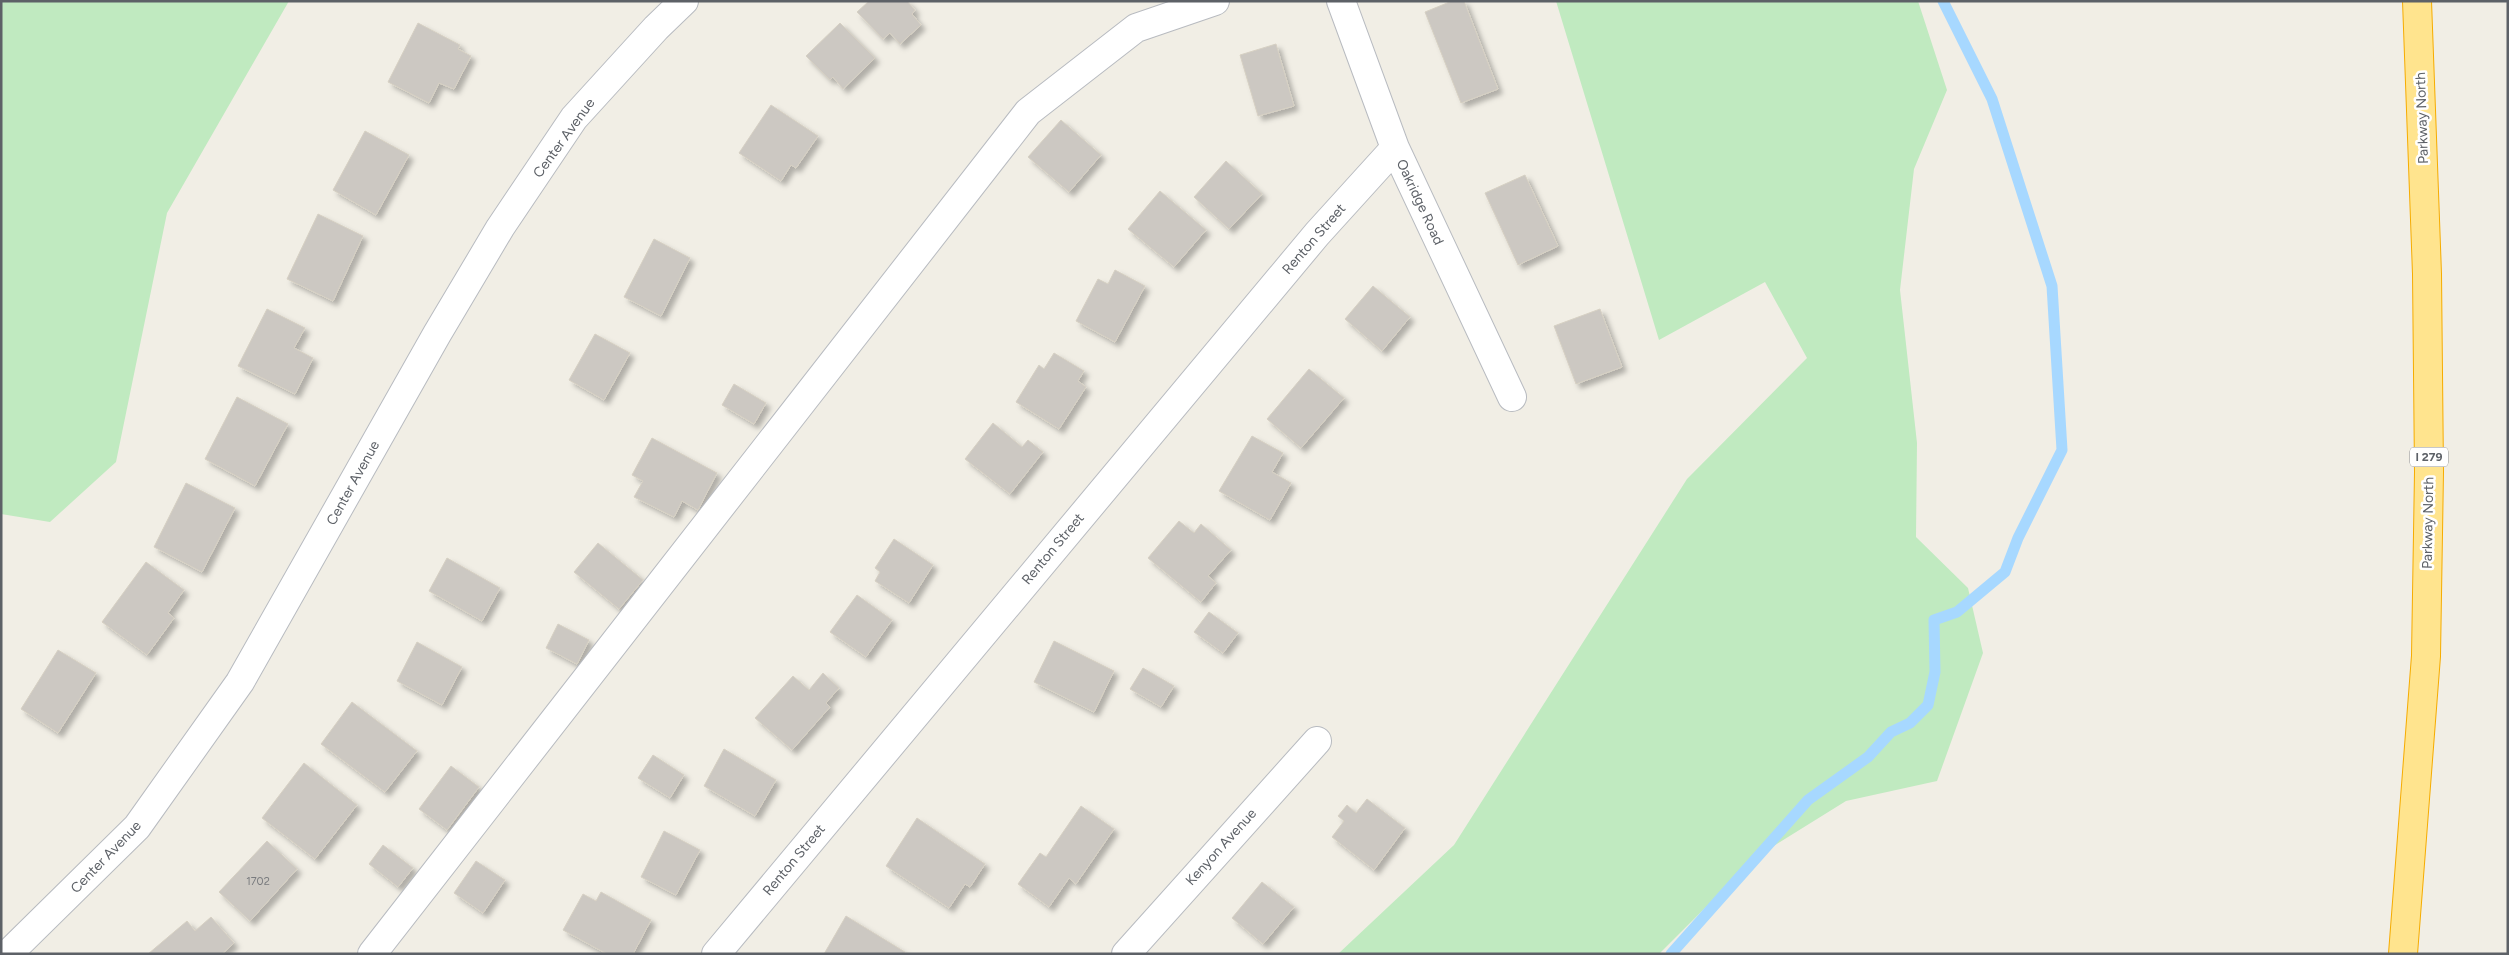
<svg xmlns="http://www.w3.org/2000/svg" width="2509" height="955" font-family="Figtree,sans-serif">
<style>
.green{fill:#c0eac0}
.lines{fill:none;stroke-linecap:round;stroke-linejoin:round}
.stream{stroke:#a7d8ff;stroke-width:11}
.building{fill:#ccc8c2;stroke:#d6d0c3;filter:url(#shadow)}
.minor-casing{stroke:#b8bbc0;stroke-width:30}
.highway-casing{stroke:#f6ac00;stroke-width:30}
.minor{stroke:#fff;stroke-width:28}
.highway{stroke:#ffe48e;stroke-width:28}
.labels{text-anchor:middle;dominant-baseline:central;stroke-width:5;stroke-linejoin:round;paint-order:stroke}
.number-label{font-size:11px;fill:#797b7e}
.shield{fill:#fff;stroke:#8e9095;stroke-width:1}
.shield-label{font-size:12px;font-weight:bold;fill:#5d6167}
.street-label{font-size:14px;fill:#5d6167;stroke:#fff}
</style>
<defs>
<filter id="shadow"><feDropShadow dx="4.5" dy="4.5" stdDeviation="2.5" flood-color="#0004"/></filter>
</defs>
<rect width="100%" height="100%" fill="#f1eee5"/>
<!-- green -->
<path class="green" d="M1 1H289L167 213 116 462 50 522 1 514Z
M1556 1H1918L1947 90 1914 169 1900 290 1917 443 1916 537 1968 588 1983 653 1937 781 1846 801 1756 857 1659 954H1338L1454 845 1687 479 1807 358 1765 282 1659 340Z"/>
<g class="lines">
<!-- stream -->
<path class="stream" d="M1671 954 1808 800 1868 757 1891 732 1910 723 1928 705 1935 672 1934 620 1957 612 2005 572 2018 538 2062 450 2052 286 1992 99 1943 1"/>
</g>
<!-- building -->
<path class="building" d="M869 1H907L915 10 912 14 921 25 900 44 890 33 883 39 857 12Z
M1452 1H1464L1498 89 1461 103 1425 12Z
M418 23 460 45 458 49 471 56 454 89 439 83 429 103 388 82Z
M840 23 875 58 843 89 833 77 830 80 806 56Z
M1276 44 1294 106 1258 116 1240 55Z
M771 105 818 136 796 168 791 165 781 181 739 153Z
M1061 120 1101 155 1069 192 1028 157Z
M365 131 409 155 376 215 333 190Z
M1226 161 1262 194 1229 229 1194 197Z
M1525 175 1558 246 1518 265 1485 193Z
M1160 191 1206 230 1174 267 1128 229Z
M318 214 363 236 333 301 287 279Z
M654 239 690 258 661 316 624 297Z
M1115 270 1145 286 1115 342 1076 321 1098 279 1108 284Z
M1373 286 1410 317 1382 351 1345 319Z
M267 309 305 328 294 348 313 358 295 394 238 366Z
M1600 309 1622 367 1576 384 1554 326Z
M595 334 630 353 604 400 569 380Z
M1054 353 1084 371 1078 381 1086 387 1059 429 1016 402 1039 365 1044 369Z
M1309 369 1344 398 1301 448 1267 419Z
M734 384 766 403 754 424 722 405Z
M237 397 288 424 255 486 205 459Z
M993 423 1022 447 1028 440 1043 452 1010 494 965 459Z
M1252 436 1283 453 1272 472 1291 483 1270 520 1219 491Z
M652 438 717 473 698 510 682 501 674 517 634 497 643 481 632 475Z
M186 483 235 508 202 572 154 547Z
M1179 521 1194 533 1201 524 1231 550 1208 576 1216 583 1201 602 1148 558Z
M894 539 933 565 909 603 875 581 880 572 875 568Z
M598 543 643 580 619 609 574 572Z
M447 558 500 588 482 621 429 591Z
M146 562 184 590 168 613 174 618 147 655 102 622Z
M857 595 892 620 866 657 830 632Z
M1209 612 1238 633 1223 653 1194 632Z
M558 624 589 640 577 664 546 648Z
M1054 641 1114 671 1094 712 1034 682Z
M417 642 462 667 442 705 397 681Z
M58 650 96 673 58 733 21 709Z
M1143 668 1174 686 1161 707 1130 689Z
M823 673 839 688 826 703 830 707 792 750 755 718 793 676 809 690Z
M352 702 417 751 385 792 321 744Z
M724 749 776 780 755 816 704 786Z
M653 755 684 775 670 798 638 778Z
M304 763 357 805 315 859 262 818Z
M451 766 479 787 447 830 419 809Z
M1367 799 1405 828 1374 870 1332 837 1344 821 1338 816 1347 805 1356 813Z
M1081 806 1114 829 1076 884 1069 878 1049 907 1018 884 1040 853 1046 857Z
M917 818 985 864 970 887 965 884 949 908 886 866Z
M664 831 700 850 676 895 641 877Z
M267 841 297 869 250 921 219 892Z
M383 845 413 868 398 887 369 864Z
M476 861 505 880 483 913 454 893Z
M1262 882 1294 907 1263 944 1232 918Z
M601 892 651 920 633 954H607L563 930 583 894 596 901Z
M846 916 905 952 904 954H824Z
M211 917 234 943 222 954H148L187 921 195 931Z"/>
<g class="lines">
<defs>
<path id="minor" d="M1341 1 1395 148 1512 397
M8 954 137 827 240 682 437 334 500 228 574 118 656 28 684 1
M372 954 1028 112 1136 28 1215 1
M716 954 1317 234 1395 148
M1126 954 1317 741"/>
<path id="highway" d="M2403 954 2426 656 2429 472 2427 274 2417 1"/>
</defs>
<!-- minor casing -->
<use href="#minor" class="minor-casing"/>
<!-- highway casing -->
<use href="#highway" class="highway-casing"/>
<!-- minor -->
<use href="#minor" class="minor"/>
<!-- highway -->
<use href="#highway" class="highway"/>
</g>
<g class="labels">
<!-- number labels -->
<g class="number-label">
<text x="258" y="881">1702</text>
</g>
<!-- shield labels -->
<rect class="shield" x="2410" y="447.5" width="38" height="19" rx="4"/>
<g class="shield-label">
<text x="2429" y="457">I 279</text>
</g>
<!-- street labels -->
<g class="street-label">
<text transform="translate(2422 118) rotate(-92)">Parkway North</text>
<text transform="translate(564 138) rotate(-54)">Center Avenue</text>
<text transform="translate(1420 202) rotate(65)">Oakridge Road</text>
<text transform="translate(1314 239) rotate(-49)">Renton Street</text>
<text transform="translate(353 483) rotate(-61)">Center Avenue</text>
<text transform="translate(2428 523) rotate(-89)">Parkway North</text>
<text transform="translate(1053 549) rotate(-50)">Renton Street</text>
<text transform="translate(1221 847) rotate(-48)">Kenyon Avenue</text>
<text transform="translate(106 857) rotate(-46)">Center Avenue</text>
<text transform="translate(794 860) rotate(-50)">Renton Street</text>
</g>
</g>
<!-- border -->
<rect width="2509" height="955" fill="none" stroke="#5d6167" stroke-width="5"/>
</svg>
